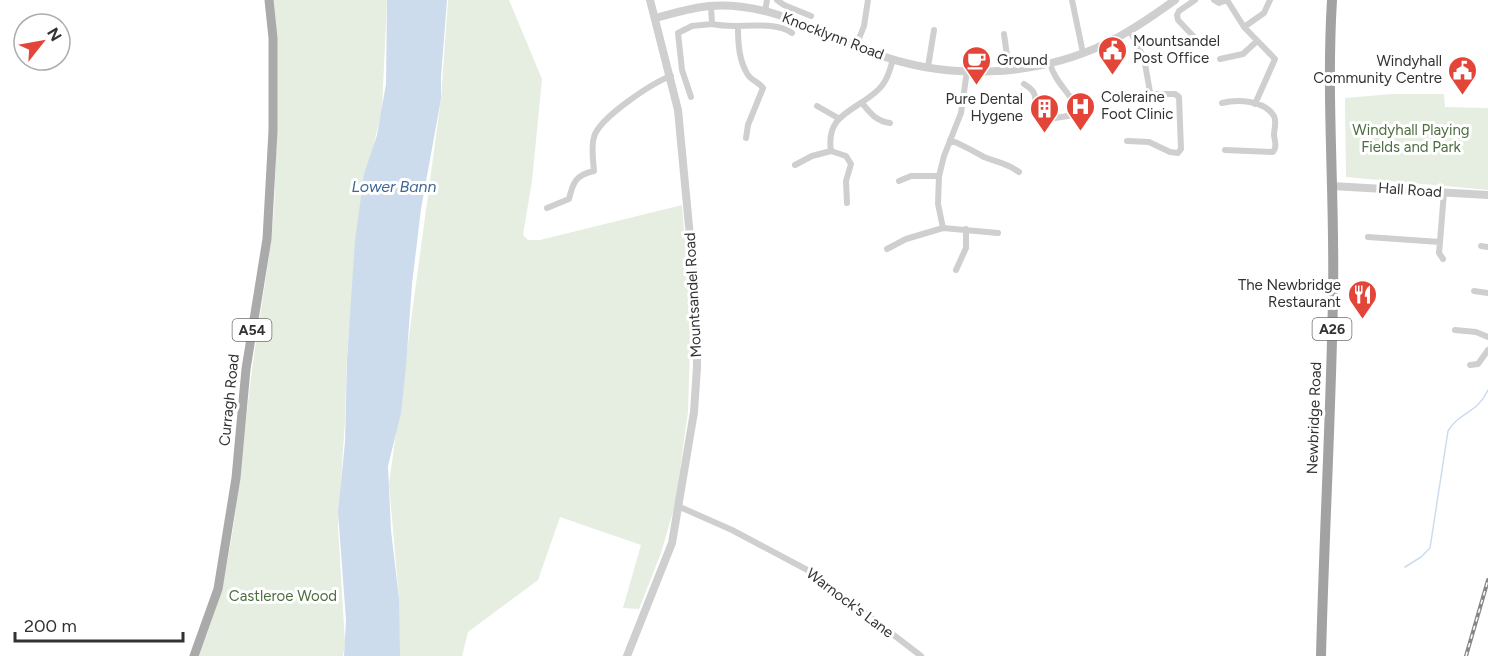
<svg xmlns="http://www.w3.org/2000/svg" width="1488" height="656" font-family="Figtree,sans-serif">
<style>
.green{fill:#e5eee0}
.water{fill:#cddced}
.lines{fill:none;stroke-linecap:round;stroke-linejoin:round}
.stream{stroke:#cddced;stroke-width:1.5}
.minor{stroke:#cfcfcf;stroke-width:6}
.tertiary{stroke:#cfcfcf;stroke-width:8}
.primary{stroke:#aaa;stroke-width:9}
.trunk{stroke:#a2a2a2;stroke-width:10}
.rail-casing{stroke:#878787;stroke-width:4}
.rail{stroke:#fff;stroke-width:1.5;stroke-dasharray:4.5;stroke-linecap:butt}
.labels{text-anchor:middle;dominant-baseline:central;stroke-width:6;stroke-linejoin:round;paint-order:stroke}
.shield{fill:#fff;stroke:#707070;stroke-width:1.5}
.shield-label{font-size:14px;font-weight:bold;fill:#323232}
.street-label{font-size:15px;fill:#323232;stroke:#fff}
.poi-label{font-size:15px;fill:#323232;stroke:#fff;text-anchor:start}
.park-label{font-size:15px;fill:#4d6d3f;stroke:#fff}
.water-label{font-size:16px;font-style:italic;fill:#3f6694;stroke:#fff}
</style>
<rect width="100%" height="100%" fill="#fff"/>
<!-- green -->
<path class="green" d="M273 0H387L382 110 361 198 347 353 345 420 338 527 345 643 343 656H198C235 573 238 483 249 394 255 340 266 286 272 232 275 206 275 180 276 154 278 102 278 52 273 0Z
M448 0H509L542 79 532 181 523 235 528 240H540L682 205 691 314 688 412 675 505 661 553 639 609 623 608 641 545 560 517 538 580 468 632 462 656H395L399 599 389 484 441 99Z
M1392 94H1444L1445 107 1488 108V190L1346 177 1345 98Z"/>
<!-- water -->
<path class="water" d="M387 0H447L441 77V99L421 209 412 284 406 367 401 413 388 466 391 530 399 599 400 656H344L346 620 338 512 345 442 347 358 355 241 364 174 377 135 386 84Z"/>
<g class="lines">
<!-- stream -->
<path class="stream" d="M1405 567 1421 557 1430 548 1448 431C1459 412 1477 414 1488 390"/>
<!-- minor -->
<path class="minor" d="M777 0 784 5 811 16
M1072 0 1083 53
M1214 0 1219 3 1227 0
M1227 0 1244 27 1275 59 1255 104
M765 11 767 0
M712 24C737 30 772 19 792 33
M738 27C738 44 739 61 748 75 752 81 759 82 763 88L748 125 746 138
M1244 27 1264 13 1270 0
M1004 34 1009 70
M1194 37 1178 20 1177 15 1179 11 1195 0
M856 46 864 26 868 0
M1220 59 1243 54 1257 41
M928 67 934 30
M1024 84C1040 94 1032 96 1038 109 1040 113 1046 116 1049 119L1080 114C1073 95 1054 82 1050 63
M691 97 682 70 678 33 692 26 712 24 711 6
M862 103C870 113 876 121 890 123
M1222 103C1237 99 1264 100 1274 116 1277 122 1274 129 1274 135 1275 142 1277 147 1273 152L1225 150
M817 106 838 118
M950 140C963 145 973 151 984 157 999 163 1005 162 1019 172
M1127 141 1149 142 1170 152 1178 153 1181 149 1179 97 1175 94H1153L1150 92 1144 58 1130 31
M831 151 846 156 851 164 846 181 847 203
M795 165 812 156 831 151C825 113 857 111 879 89 887 81 890 70 893 59
M899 181 911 176H939
M547 208 569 199C573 182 576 175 594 171 593 160 591 147 594 137 599 118 652 83 671 76
M943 228 998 233
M1368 237 1440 242 1444 192
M1440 242 1439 253 1443 259
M1481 246 1488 247
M887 249 906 239 943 228 938 204 939 176 944 156 961 113 967 71
M956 270 966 248V229
M1474 291 1488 293
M1455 330 1476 332 1488 337
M1470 365 1478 364 1488 350
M680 507 732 530 813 573 921 656"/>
<!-- tertiary -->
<path class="tertiary" d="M656 18C673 13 691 8 709 6 769 1 820 33 874 53 947 81 1035 77 1105 44 1130 32 1153 16 1175 0
M1332 186 1488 195
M627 656 672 543 694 412 697 367V311L678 110 650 0"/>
<!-- primary -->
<path class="primary" d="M194 656 218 589 236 478 246 369 267 239 273 131V38L269 0"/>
<!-- trunk -->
<path class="trunk" d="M1321 656C1324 536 1331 416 1333 296 1335 197 1326 98 1332 0"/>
<defs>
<path id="rail" d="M1466 656 1488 580"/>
</defs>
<!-- rail casing -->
<use href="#rail" class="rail-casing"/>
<!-- rail -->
<use href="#rail" class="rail"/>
</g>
<!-- icons -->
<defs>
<symbol id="civic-pin" viewBox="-11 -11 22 30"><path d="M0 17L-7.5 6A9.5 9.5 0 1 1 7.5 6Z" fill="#e34639" stroke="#fff"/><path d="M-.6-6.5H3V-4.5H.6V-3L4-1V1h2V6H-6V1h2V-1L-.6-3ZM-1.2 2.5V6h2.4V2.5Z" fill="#fff"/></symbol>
<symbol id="cafe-pin" viewBox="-11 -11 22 30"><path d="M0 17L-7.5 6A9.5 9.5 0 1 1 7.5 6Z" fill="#e34639" stroke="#fff"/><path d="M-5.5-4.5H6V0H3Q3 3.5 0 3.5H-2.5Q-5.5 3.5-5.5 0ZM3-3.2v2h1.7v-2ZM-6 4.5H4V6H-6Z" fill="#fff"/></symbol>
<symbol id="hospital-pin" viewBox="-11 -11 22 30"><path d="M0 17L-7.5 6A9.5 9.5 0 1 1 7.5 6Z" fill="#e34639" stroke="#fff"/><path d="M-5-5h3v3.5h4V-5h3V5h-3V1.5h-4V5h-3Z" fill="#fff"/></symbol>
<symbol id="building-pin" viewBox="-11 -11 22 30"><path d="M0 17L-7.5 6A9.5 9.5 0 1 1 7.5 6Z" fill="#e34639" stroke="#fff"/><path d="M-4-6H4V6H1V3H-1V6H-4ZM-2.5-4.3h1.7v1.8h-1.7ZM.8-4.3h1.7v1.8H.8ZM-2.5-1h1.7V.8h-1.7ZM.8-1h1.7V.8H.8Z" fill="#fff"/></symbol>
<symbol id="restaurant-pin" viewBox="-11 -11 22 30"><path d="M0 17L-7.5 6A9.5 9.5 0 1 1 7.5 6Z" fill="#e34639" stroke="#fff"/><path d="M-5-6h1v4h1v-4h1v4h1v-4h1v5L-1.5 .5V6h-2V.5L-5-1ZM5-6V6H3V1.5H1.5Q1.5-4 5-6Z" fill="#fff"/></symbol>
</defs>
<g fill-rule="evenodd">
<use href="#civic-pin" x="1096" y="34" width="33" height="45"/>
<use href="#cafe-pin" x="960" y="44" width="33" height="45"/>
<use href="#civic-pin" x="1446" y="54" width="33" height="45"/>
<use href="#hospital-pin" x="1064" y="90" width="33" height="45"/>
<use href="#building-pin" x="1028" y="92" width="33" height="45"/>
<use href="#restaurant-pin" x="1346" y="278" width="33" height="45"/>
</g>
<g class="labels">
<!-- shield labels -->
<g class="shield">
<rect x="1312.5" y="318" width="39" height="22" rx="4.5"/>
<rect x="232.5" y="319" width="39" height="22" rx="4.5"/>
</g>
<g class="shield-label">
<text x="1332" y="329">A26</text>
<text x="252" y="330">A54</text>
</g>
<!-- street labels -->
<g class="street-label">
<text transform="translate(833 36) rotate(21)">Knocklynn Road</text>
<text transform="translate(1410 190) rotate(4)">Hall Road</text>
<text transform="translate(693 295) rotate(-93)">Mountsandel Road</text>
<text transform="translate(229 400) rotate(-84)">Curragh Road</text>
<text transform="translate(1314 418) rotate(-88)">Newbridge Road</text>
<text transform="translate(850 603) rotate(37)">Warnock's Lane</text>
</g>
<!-- poi labels -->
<g class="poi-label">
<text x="1133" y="41">Mountsandel<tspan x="1133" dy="17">Post Office</tspan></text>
<text x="997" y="60">Ground</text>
<text x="1442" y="61" text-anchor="end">Windyhall<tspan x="1442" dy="17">Community Centre</tspan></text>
<text x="1101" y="97">Coleraine<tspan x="1101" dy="17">Foot Clinic</tspan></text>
<text x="1023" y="99" text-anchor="end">Pure Dental<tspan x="1023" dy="17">Hygene</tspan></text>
<text x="1341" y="285" text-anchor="end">The Newbridge<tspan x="1341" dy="17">Restaurant</tspan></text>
</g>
<!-- park labels -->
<g class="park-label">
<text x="1411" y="130">Windyhall Playing<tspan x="1411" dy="17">Fields and Park</tspan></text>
<text x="283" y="596">Castleroe Wood</text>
</g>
<!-- water labels -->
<g class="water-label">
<text x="394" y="186">Lower Bann</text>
</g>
</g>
<!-- north arrow -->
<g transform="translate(42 42) rotate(59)"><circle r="28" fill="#ffffff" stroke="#adadad" stroke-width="1.5"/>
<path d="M0-4.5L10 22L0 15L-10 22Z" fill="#e34639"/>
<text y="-9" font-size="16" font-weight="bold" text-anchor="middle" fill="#323232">N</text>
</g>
<!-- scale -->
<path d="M15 632v9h168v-9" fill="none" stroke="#323232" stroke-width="3"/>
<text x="24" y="632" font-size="18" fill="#323232" stroke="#ffffff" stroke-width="4.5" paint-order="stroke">200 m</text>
</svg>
